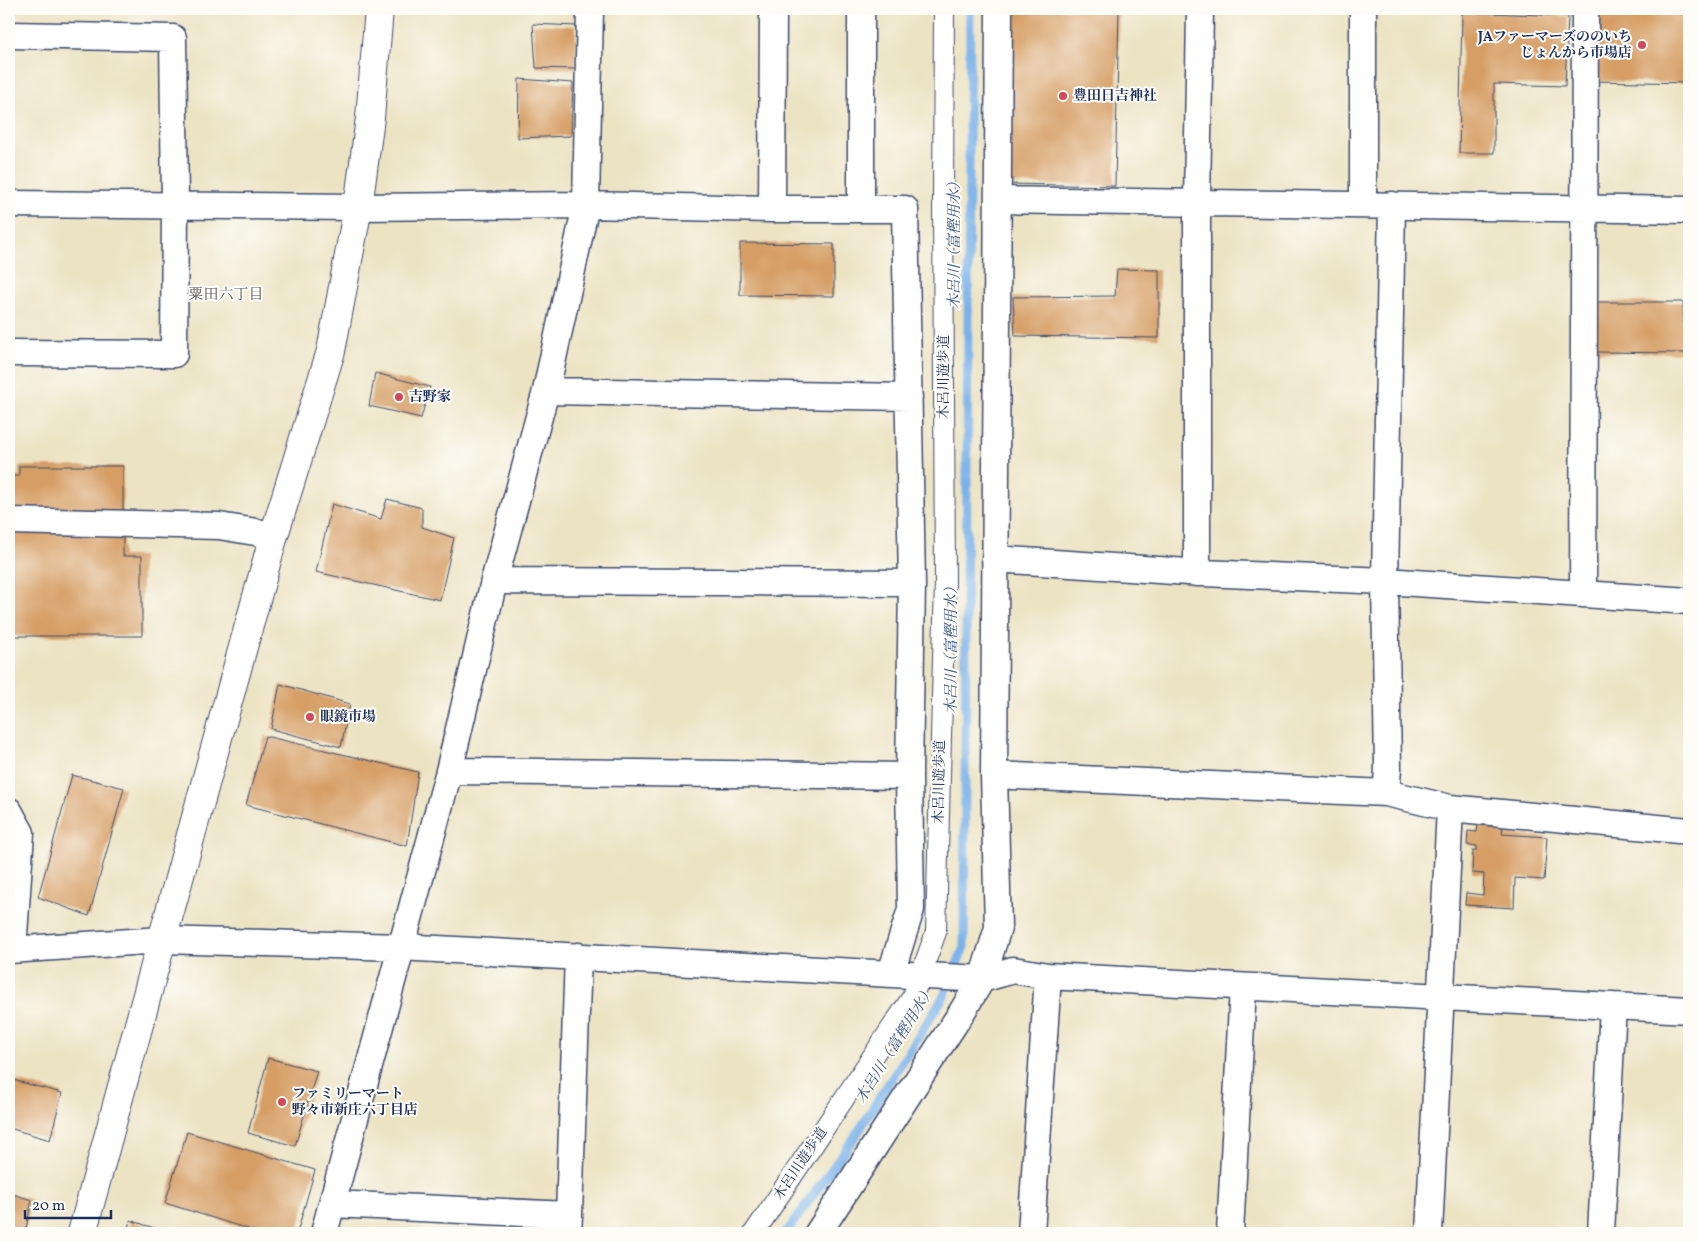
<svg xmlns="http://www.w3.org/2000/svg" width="1698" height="1242" font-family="Vollkorn,'Noto Serif JP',serif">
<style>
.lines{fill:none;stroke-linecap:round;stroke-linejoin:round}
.stream{stroke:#7ab2ea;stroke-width:9}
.building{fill:#d69e65}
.pedestrian-casing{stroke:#3a4a6d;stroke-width:22}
.minor-casing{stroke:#3a4a6d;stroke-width:29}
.tertiary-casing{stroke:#3a4a6d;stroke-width:30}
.pedestrian{stroke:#fff;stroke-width:20}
.minor{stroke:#fff;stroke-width:26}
.tertiary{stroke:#fff;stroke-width:28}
.poi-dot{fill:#d1495b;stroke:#fdfcf7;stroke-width:2}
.labels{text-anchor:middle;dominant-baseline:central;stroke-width:4;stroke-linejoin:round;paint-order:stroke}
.poi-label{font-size:14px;font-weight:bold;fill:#1b2f5e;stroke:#fdfcf7;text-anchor:start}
.street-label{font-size:14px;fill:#1b2f5e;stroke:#fdfcf7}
.water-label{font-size:15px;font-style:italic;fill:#385688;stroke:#fdfcf7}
.neighbourhood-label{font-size:15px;fill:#5c5660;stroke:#fdfcf7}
</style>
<rect width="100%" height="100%" fill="#fdfcf7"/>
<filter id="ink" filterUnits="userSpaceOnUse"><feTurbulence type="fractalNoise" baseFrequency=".02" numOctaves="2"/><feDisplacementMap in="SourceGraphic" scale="10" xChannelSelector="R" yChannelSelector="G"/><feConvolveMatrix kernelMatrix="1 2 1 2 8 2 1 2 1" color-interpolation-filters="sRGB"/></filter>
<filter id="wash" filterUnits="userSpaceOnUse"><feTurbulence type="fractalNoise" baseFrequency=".0096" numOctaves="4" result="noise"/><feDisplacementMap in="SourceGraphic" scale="20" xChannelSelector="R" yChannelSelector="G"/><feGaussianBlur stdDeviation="1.12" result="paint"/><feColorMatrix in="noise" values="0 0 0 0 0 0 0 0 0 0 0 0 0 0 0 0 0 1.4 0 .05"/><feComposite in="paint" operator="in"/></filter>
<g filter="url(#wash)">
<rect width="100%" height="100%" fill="#ece3c3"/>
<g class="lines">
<!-- stream -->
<path class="stream" d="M786 1233 856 1135 944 996 964 947 970 9"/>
</g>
<g id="blocks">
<!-- building -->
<path class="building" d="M1011 9H1119L1115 186 1006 184Z
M1595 9H1689V83L1593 81Z
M1462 12 1568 16 1565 86 1494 84V153H1459Z
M533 24 576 26V69L536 68Z
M519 79 573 83 571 136 518 138Z
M740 243 834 244V296L740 295Z
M1117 269 1159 270V338L1015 336 1013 297 1115 296Z
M1595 302H1683L1686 353 1595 352Z
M375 373 430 387 421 418 369 406Z
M19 466H123V556H142V636H9V476H19Z
M387 499 422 508V527L454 538 440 600 316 572 332 504 381 519Z
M280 684 350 704 341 747 271 729Z
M265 736 418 772 407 846 246 805Z
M72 775 124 788 89 916 38 897Z
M1478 825 1503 827 1502 834 1547 837 1544 880 1515 878 1514 908 1465 905 1466 893 1483 895 1484 874 1472 873 1473 850H1477V846L1467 845 1468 831 1477 832Z
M268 1058 317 1071 295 1146 248 1133Z
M9 1079 62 1093 50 1140 9 1128Z
M187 1132 315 1170 297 1233H261L165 1203Z
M9 1193 32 1200 25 1233H9Z
M130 1220 169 1233H127Z
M1669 1229 1689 1230V1233H1669Z"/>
</g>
</g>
<g filter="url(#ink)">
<use href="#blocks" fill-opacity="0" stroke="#3a4a6d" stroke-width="1"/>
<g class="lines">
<defs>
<path id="pedestrian" d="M754 1233 913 996 936 932 945 581 943 200 944 9"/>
<path id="minor" d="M999 9 994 775 1386 793 1450 808 1689 831
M1363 9V204
M9 35 173 38 175 204 174 354 9 353
M999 200 1689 210
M9 204 358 207 586 205 772 209H905L912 583 909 776 911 909 891 973
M772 209 773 9
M861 209V9
M546 391 909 397
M9 521 219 526 274 535
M995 559 1203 573 1385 581 1689 601
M1197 573V203L1200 9
M494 581 912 583
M1583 594 1585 9
M449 771 909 776
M1386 793 1388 769 1385 581 1392 205
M9 811 21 833 13 949
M9 950 162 940 400 947 982 979 1013 970 1048 976 1689 1010
M332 1204 569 1215 568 1233
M569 1215 578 956
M324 1233 449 771 494 581 546 391 586 205 590 9
M818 1233 960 1015 982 979 998 928 994 775
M1031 1233 1048 976
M1230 1233 1243 987
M1429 1233 1450 808
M1601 1233 1613 1006"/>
<path id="tertiary" d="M82 1233 162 940 274 535 331 351 358 207 370 118 379 9"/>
</defs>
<!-- pedestrian casing -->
<use href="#pedestrian" class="pedestrian-casing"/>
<!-- minor casing -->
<use href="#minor" class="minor-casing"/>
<!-- tertiary casing -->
<use href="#tertiary" class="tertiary-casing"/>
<!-- pedestrian -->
<use href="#pedestrian" class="pedestrian"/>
<!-- minor -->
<use href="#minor" class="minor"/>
<!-- tertiary -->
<use href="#tertiary" class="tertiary"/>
</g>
</g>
<!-- markers -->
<g class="poi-dot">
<circle cx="1642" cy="45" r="5"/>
<circle cx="1063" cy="96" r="5"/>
<circle cx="399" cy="397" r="5"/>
<circle cx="310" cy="717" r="5"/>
<circle cx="282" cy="1102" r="5"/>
</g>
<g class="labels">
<!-- poi labels -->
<g class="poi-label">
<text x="1632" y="37" text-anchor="end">JAファーマーズののいち<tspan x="1632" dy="16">じょんから市場店</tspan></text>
<text x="1073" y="96">豊田日吉神社</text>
<text x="409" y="397">吉野家</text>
<text x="320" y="717">眼鏡市場</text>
<text x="292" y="1094">ファミリーマート<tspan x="292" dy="16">野々市新庄六丁目店</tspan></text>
</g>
<!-- street labels -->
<g class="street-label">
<text transform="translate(944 377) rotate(-90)">木呂川遊歩道</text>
<text transform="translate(940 782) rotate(-89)">木呂川遊歩道</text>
<text transform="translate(801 1164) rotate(-56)">木呂川遊歩道</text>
</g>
<!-- water labels -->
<g class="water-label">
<text transform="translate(955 242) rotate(-90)">木呂川（富樫用水）</text>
<text transform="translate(952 647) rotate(-90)">木呂川（富樫用水）</text>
<text transform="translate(896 1045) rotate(-58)">木呂川（富樫用水）</text>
</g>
<!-- neighbourhood labels -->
<g class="neighbourhood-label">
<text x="226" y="295">粟田六丁目</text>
</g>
</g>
<!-- margin -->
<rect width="1698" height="1242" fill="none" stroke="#fdfcf7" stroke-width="30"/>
<!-- scale -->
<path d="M25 1210v8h86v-8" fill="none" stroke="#1b2f5e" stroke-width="2.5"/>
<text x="32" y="1210" font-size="15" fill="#1b2f5e" stroke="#fdfcf7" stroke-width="4" paint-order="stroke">20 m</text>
</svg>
